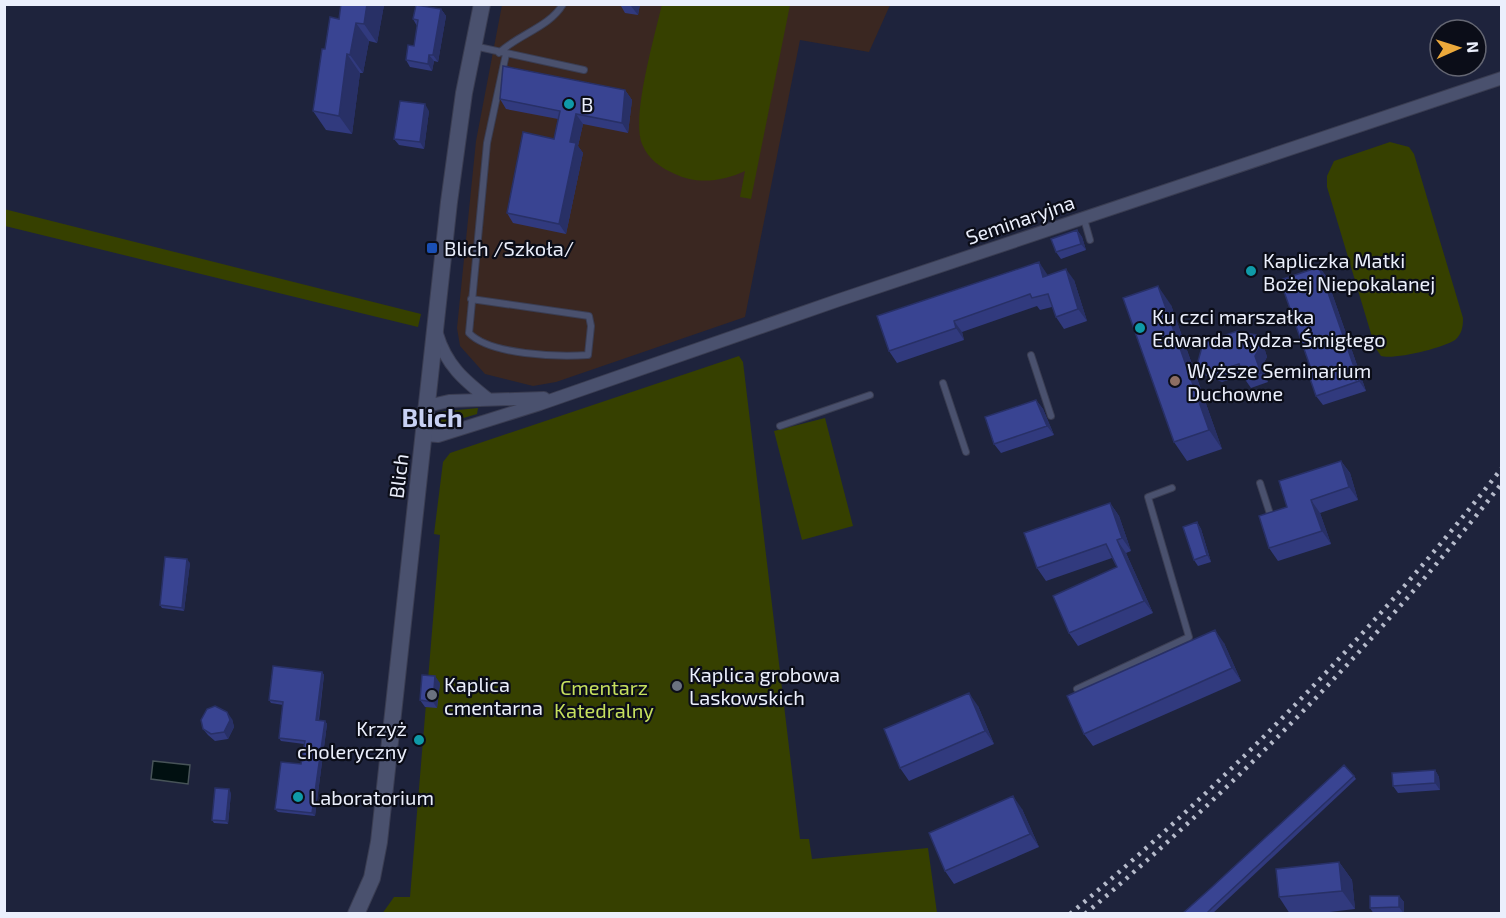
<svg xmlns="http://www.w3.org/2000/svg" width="1506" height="918" font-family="'Exo 2',sans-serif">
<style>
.education{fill:#3a2721}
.green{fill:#364000}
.water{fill:#011011;stroke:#475358;stroke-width:1.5}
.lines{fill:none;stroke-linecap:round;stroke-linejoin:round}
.lane-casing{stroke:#3a3d52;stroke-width:8}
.street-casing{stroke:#3a3d52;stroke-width:14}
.secondary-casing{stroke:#3a3d52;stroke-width:18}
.lane{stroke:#4a516e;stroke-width:6}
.street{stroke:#4a516e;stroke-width:12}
.secondary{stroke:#4a516e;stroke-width:16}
.rail{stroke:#b6bbcb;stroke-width:4.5;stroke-dasharray:3 6;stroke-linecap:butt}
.wall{fill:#313a7e}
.shaded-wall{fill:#283066}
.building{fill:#394492;stroke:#283066;stroke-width:1.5}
.culture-dot{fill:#0f9aa8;stroke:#0b0d18;stroke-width:2}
.transit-dot{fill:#1a4fb4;stroke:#0b0d18;stroke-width:2}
.education-dot{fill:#8d6e63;stroke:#0b0d18;stroke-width:2}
.worship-dot{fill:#6b7280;stroke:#0b0d18;stroke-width:2}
.labels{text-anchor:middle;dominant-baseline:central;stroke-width:4.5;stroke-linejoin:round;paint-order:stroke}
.poi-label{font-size:20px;fill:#ebeffc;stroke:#0b0d18;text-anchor:start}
.street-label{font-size:20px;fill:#ebeffc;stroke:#0b0d18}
.park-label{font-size:20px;fill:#c6e05e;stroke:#0b0d18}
.district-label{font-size:26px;font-weight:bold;fill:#c8d1f3;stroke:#0b0d18}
</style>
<rect width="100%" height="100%" fill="#1e233c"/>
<!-- education -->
<path class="education" d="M502 5H890L869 52 800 40 745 317 556 382 533 386 485 374 460 346 457 328 476 141Z"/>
<!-- green -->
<path class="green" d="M662 4 790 5 751 199 740 197 745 171C724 181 697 185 675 174 661 168 648 159 642 144 631 117 655 35 662 4Z
M1390 142 1409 147 1414 154 1463 318C1463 327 1462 334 1455 340 1443 348 1394 360 1381 356L1375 347 1327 187V176L1334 161Z
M4 209 421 314 418 327 5 226Z
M739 356 743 362 800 839H809L812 859 928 848 937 913 382 914 394 897H410L440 535 434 534 443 462 450 453Z
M478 408 477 414 440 425 434 418 438 412Z
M825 418 853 526 802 540 774 431Z"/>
<!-- water -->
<path class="water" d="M153 761 190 765 188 784 151 779Z"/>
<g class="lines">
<defs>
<path id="lane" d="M474 46 584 70
M499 53C517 35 550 27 563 4
M1084 219 1090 240
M471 299 589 316 591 326 588 355C558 357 490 355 469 333L487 143 506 54
M1031 355 1051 416
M943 383 966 452
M780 426 870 395
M1260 483 1271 517
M1077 689 1189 637 1148 497 1172 488"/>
<path id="street" d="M437 334C446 365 464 380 488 399
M427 406 449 401 544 398
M424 435 438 436 540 404 839 300 1502 78"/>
<path id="secondary" d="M356 914 372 878 379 842 449 202 464 93 482 4"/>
</defs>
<!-- lane casing -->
<use href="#lane" class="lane-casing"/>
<!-- street casing -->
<use href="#street" class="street-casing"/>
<!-- secondary casing -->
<use href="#secondary" class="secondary-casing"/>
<!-- lane -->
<use href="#lane" class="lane"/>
<!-- street -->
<use href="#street" class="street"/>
<!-- secondary -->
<use href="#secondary" class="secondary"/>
<!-- rail -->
<path class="rail" d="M1070 914C1229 781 1374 631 1502 468
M1085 914C1238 785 1379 641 1502 483"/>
</g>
<!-- wall -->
<path class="wall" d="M341 4 384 5 377 43 369 41 363 73H360L352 134 326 130 313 111 339 19Z
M611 4H640L638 15 625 13 621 6Z
M441 9 446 16 438 62 434 61 432 71 410 67 406 60 414 46 417 26 413 19Z
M625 90 632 100 628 133 583 124 578 146 583 153 566 234 513 223 507 213 554 139 558 119 506 109 500 99Z
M429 111 424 149 399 145 394 139Z
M1077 230 1082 237 1086 250 1061 259 1056 252Z
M1319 267 1326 276 1366 391 1323 405 1316 396 1311 369Z
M1047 274V275L1074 280 1087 321 1064 329 1056 317 1052 307 1040 310 1037 306 962 332 964 340 897 363 889 351Z
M1171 305 1222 449 1187 461 1174 442Z
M1256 335 1263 344 1267 357 1262 366 1268 382 1251 388 1244 378 1243 375 1222 382 1204 375 1197 365Z
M1036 400 1043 409 1054 435 1001 453 994 444Z
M1341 461 1350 473 1358 500 1320 513 1331 544 1278 561 1269 548 1287 507Z
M1110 503 1119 516 1131 551 1126 553 1153 613 1078 646 1069 633 1117 567 1112 558 1046 581 1037 568Z
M1197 522 1201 529 1211 562 1198 566 1194 560Z
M190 563 184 611 162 608 160 605Z
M1224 643 1241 681 1093 746 1084 734Z
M322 672 324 675 319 720 325 721 327 724 315 816 278 812 275 809 301 764 304 744 281 741 279 738 283 705 271 703 269 700Z
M440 683 437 708 425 707 420 700Z
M978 706 994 744 909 781 900 768Z
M232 719 234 727 228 739 215 741 208 735 203 729Z
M1435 770 1439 777 1440 790 1398 793 1393 786Z
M1354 776 1356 779 1212 914H1182Z
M231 793 228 824 214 823 212 820Z
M1022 809 1039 847 954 884 945 871Z
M1339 862 1352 880 1355 909 1313 914H1290L1279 897Z
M1399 896 1404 902V914H1374L1370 908Z"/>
<!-- shaded-wall -->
<path class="shaded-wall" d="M367 4 384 5 377 43 364 24Z
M631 4H640L638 15 631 6Z
M441 9 446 16 438 62 433 55Z
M356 23 369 41 363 73 350 55Z
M347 54 360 73 352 134 339 116Z
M429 55 434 61 432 71 428 64Z
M625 90 632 100 628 133 622 123Z
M425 104 429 111 424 149 420 142Z
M576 114 583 124 578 146 583 153 566 234 559 224 570 142Z
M1077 230 1082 237 1086 250 1081 244Z
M1039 262 1047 274 1052 288 1043 277Z
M1319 267 1326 276 1366 391 1359 381Z
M1066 269 1074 280 1087 321 1078 309Z
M1158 286 1171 305 1222 449 1209 430Z
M954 321 962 332 964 340 956 328Z
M1256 335 1263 344 1267 357 1262 366 1268 382 1261 373 1255 356Z
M1036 400 1043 409 1054 435 1047 426Z
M1341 461 1350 473 1358 500 1349 487Z
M1311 500 1320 513 1331 544 1322 531Z
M1110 503 1119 516 1131 551 1122 538Z
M1197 522 1201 529 1211 562 1207 555Z
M1117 540 1126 553 1153 613 1144 601Z
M187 559 190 563 184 611 182 608Z
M1215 630 1224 643 1241 681 1232 668Z
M322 672 324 675 318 723 316 720Z
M435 676 440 683 437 708 433 702Z
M969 693 978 706 994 744 985 731Z
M227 712 232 719 234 727 228 739 224 732Z
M325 721 327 724 315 816 312 813Z
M1435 770 1439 777 1440 790 1435 783Z
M229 789 231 793 228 824 226 821Z
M1013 796 1022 809 1039 847 1030 834Z
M1339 862 1352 880 1355 909 1342 891Z
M1399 896 1404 902V914L1399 907Z"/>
<!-- building -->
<path class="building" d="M341 4H367L364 24 356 23 350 55 347 54 339 116 313 111 322 49H325L330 17 339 19Z
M416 5 441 9 433 55H429L428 64 406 60 408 45 414 46 418 20 413 19Z
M503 66 625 90 622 123 576 114 570 142 576 143 559 224 507 213 523 132 554 139 560 111 500 99Z
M400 101 425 104 420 142 394 139Z
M1077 230 1081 244 1056 252 1051 239Z
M1039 262 1043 277 1066 269 1078 309 1056 317 1048 294 1032 298 1030 294 954 321 956 328 889 351 877 316Z
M1319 267 1359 381 1316 396 1307 370 1311 369 1280 280Z
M1158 286 1209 430 1174 442 1123 298Z
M1237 331 1256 335 1260 347 1255 356 1261 373 1244 378 1239 364 1215 372 1197 365 1203 343Z
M1036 400 1047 426 994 444 985 417Z
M1341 461 1349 487 1311 500 1322 531 1269 548 1259 516 1287 507 1279 481Z
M1110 503 1122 538 1117 540 1144 601 1069 633 1053 596 1117 567 1106 544 1037 568 1024 533Z
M1197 522 1207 555 1194 560 1183 527Z
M165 557 187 559 182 608 160 605Z
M1215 630 1232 668 1084 734 1067 696Z
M273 666 322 672 316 720 325 721 312 813 275 809 281 762 301 764 305 741 279 738 283 702 269 700Z
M422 675 435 676 433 702 420 700Z
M969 693 985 731 900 768 884 729Z
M215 706 227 712 230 720 224 732 211 734 203 729 201 720 207 709Z
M1344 765 1354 776 1212 908 1206 914H1182L1211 888Z
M1435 770V783L1393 786 1392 773Z
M215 788 229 789 226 821 212 820Z
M1013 796 1030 834 945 871 929 833Z
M1339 862 1342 891 1279 897 1276 869Z
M1370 896H1399V907L1370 908Z"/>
<!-- markers -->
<g class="culture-dot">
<circle cx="569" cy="104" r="6"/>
<circle cx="1251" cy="271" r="6"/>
<circle cx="1140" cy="328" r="6"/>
<circle cx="419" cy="740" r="6"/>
<circle cx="298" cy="797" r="6"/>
</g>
<rect class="transit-dot" x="426" y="242" width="12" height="12" rx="3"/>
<circle class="education-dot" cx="1175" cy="381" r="6"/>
<g class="worship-dot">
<circle cx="677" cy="686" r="6"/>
<circle cx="432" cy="695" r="6"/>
</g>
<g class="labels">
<!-- poi labels -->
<g class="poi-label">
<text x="581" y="104">B</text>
<text x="444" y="248">Blich /Szkoła/</text>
<text x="1263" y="260">Kapliczka Matki<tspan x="1263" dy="23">Bożej Niepokalanej</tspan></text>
<text x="1152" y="316">Ku czci marszałka<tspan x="1152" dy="23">Edwarda Rydza-Śmigłego</tspan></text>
<text x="1187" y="370">Wyższe Seminarium<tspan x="1187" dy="23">Duchowne</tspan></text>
<text x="689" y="674">Kaplica grobowa<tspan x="689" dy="23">Laskowskich</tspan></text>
<text x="444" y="684">Kaplica<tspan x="444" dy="23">cmentarna</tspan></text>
<text x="407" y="728" text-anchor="end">Krzyż<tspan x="407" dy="23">choleryczny</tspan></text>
<text x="310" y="797">Laboratorium</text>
</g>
<!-- street labels -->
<g class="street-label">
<text transform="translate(1020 219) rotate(-19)">Seminaryjna</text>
<text transform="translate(398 476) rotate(-83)">Blich</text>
</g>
<!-- park labels -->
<g class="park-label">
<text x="604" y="687">Cmentarz<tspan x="604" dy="23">Katedralny</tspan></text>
</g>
<!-- district labels -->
<g class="district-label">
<text x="432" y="416">Blich</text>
</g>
</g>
<!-- border -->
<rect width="1506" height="918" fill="none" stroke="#ebeffc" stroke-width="12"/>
<!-- north arrow -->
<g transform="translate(1458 48) rotate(87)"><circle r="28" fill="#0b0d18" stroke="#656773" stroke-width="1.5"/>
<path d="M0-4.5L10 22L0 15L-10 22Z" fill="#eca93b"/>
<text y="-9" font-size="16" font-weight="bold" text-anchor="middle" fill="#ebeffc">N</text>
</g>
</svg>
